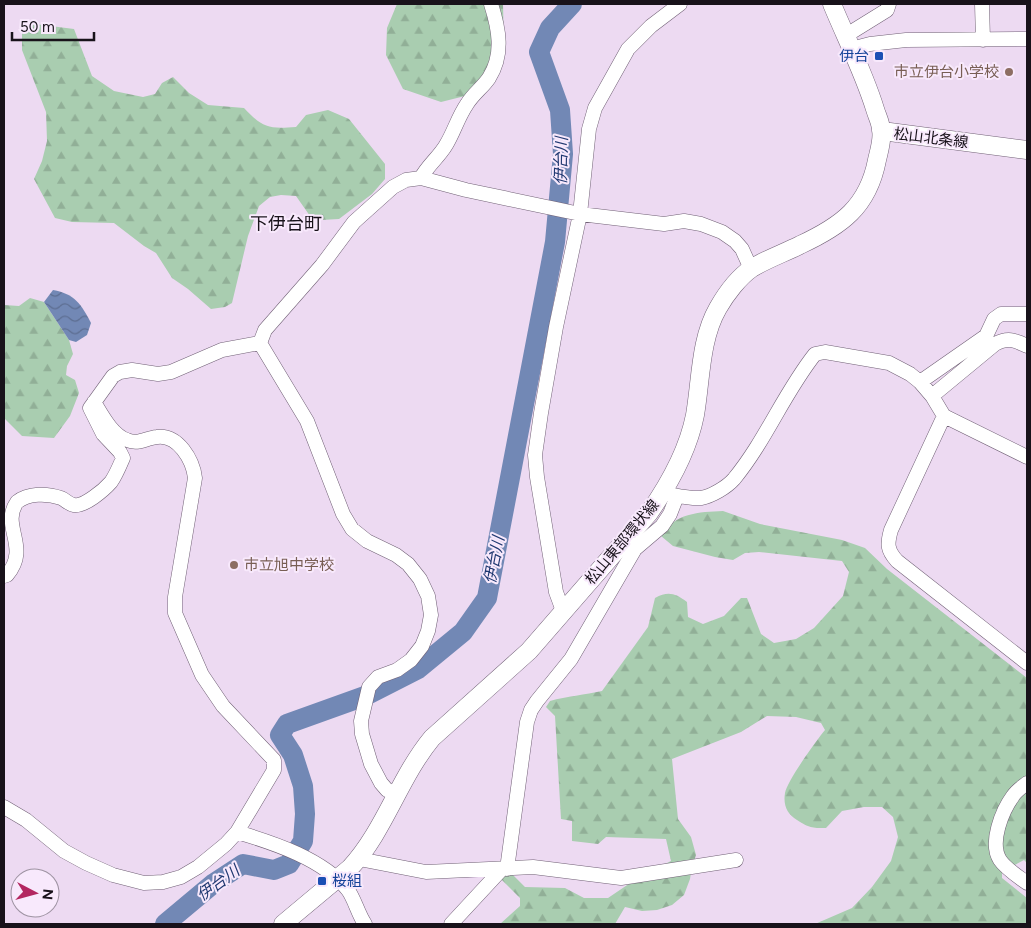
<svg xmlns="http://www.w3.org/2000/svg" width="1031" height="928" font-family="Figtree,'Noto Sans JP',sans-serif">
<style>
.forest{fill:url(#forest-firs)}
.water{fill:url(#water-waves)}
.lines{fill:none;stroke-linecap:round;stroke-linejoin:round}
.river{stroke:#7288b5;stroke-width:20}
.minor-casing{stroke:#716176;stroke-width:15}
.major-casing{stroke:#716176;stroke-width:19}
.minor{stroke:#fff;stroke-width:14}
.major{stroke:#fff;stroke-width:18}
.transit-dot{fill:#1a4fb4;stroke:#f8e9fc;stroke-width:2}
.education-dot{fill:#8d6e63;stroke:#f8e9fc;stroke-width:2}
.labels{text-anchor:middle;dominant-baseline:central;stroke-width:4;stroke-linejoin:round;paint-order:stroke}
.transit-label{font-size:15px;fill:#164399;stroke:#f8e9fc;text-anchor:end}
.education-label{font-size:15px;fill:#785e54;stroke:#f8e9fc;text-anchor:end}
.street-label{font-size:15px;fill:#18121a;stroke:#f8e9fc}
.water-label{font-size:16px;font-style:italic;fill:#203971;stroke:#f8e9fc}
.quarter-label{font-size:18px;fill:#18121a;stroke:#f8e9fc}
</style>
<defs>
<pattern id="forest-firs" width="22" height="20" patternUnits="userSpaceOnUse" patternTransform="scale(1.25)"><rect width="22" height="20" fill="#a9cdb0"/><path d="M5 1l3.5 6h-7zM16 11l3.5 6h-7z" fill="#91af97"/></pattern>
<pattern id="water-waves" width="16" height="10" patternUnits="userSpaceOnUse" patternTransform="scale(1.25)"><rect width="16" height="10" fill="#7288b5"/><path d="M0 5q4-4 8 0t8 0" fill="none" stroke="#5d6e92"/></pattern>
</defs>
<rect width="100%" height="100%" fill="#eddaf2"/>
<!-- forest -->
<path class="forest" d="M397 4H503L504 50 489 90 441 102 403 89 386 55 387 28Z
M35 24 74 29 92 76 114 91 143 97 155 94 162 83 173 77 189 93 208 105 244 108C263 128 268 129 296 127L306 115 328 110 349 119 385 164V179L372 194 339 219 321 220 310 216 296 196 281 195 270 197 259 206 248 236 232 303 225 307 211 309 188 289 172 278 156 253 144 246 114 223 72 222 55 218 34 179 42 161 47 141 46 112 22 50V30Z
M30 298 44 302 69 340 73 354 67 366 66 375 75 380 79 393 70 416 54 438 22 436 4 418V305L19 306Z
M723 511 760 524 842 540 865 548 887 569 1027 678V863L1024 860 1002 872V878L1027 898V924H815L852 908 872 887 891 861 898 837 893 817 882 807H864L842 811 826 828C811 828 810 828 797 820 787 814 783 805 785 793 787 781 816 741 825 730L821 723 796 717 767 716 741 732 672 759 678 819 691 837 696 855 692 867 690 879 684 895 672 905 657 910 642 911 625 907 615 924H500L520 906V898L501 879 504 873 513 875 525 887 565 888 584 898H608L642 875 671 861 666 839 606 837 598 844 572 841V821L561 819 555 716 546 707 550 701C567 696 585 695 602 691L648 627 655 598C668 591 675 593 687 602L688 617 703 624 724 616 741 598H747L761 634 774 643 796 639 814 628 843 596 849 572 842 561 759 552 745 553 733 560 715 557 673 546 661 536C674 513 699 512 723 511Z"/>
<!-- water -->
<path class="water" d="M53 290C75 294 81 304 91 323L87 335 76 342 69 340 44 302Z"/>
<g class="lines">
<!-- river -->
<path class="river" d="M165 924 214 883 243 864 274 870 289 864 303 841 305 814 303 786 293 755 280 735 287 724 365 696 418 669 463 632 487 598 555 242 563 154 560 110 539 52 550 28 572 4"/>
<defs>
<path id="minor" d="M982 4 983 40
M845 36 887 10 889 4
M851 49 870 44 906 40 1027 39
M421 178C427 166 439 157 446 145 454 132 458 117 467 104 473 94 483 87 489 78 504 54 499 29 491 4
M260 343 265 330 322 265 354 222 393 187 406 180 421 178 466 190 580 214 664 224 684 221 701 224 722 232 735 241 742 249 751 269
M260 343 307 421 343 514 352 529 367 541 396 555 408 564 420 579 428 596 431 615 428 631 422 646 411 660 397 670 378 677 369 687 361 721 362 734 371 764 381 783 387 790 396 793
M920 382 986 336 994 319 1001 314H1027
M932 396 995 344C1008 337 1014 340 1027 346
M944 416 891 530C887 544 887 550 897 561L1027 663
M663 493C675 495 689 499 701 498 712 496 727 487 734 479 766 440 784 393 815 354L825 352 889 363 910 374 920 382 932 396 944 416 1027 457
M4 576 7 575C31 547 0 526 17 502 28 493 47 493 61 498 66 500 68 504 74 505 84 507 104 490 111 482 116 475 120 465 123 458L120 452 103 434 90 408 113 376 120 372 132 370 158 374 171 372 222 350 260 343
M563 611 556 592 537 477 535 455 541 413 556 327 580 214 589 129 595 108 628 49 651 26 680 4
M1027 783C1022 787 1016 791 1013 796 1002 811 989 843 1000 860 1006 869 1019 877 1027 883
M4 807 26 820 64 851 86 863 113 875 144 883 163 882 181 877 198 867 226 844 237 832 274 770V760L223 706 202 675 175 613V597L195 478C193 460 178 434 157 437 146 438 138 445 127 440 112 435 102 415 94 402
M237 832C274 843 323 859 348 890 355 900 358 914 365 924
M359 859 426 872 533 867 621 878 736 860
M507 869 527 722 531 710 537 701 571 659 635 549 662 526 670 514 677 496
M451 924 502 869"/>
<path id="major" d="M882 131 1027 150
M283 924 350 868C385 830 399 778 432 738L529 651 649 513C670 483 688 451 695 415 701 380 700 339 718 308 726 294 739 277 752 268 767 259 784 253 800 245 841 226 868 207 877 160 879 151 883 139 881 130 881 123 877 116 875 109 864 73 846 38 832 4"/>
</defs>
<!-- minor casing -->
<use href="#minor" class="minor-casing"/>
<!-- major casing -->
<use href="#major" class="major-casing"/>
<!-- minor -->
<use href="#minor" class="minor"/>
<!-- major -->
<use href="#major" class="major"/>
</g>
<!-- markers -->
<g class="transit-dot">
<rect x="874" y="51" width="10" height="10" rx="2.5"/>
<rect x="317" y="876" width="10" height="10" rx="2.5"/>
</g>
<g class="education-dot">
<circle cx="1009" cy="72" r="5"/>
<circle cx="234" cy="565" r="5"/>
</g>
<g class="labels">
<!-- transit labels -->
<g class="transit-label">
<text x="869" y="56">伊台</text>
<text x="332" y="881" text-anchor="start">桜組</text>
</g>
<!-- education labels -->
<g class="education-label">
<text x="999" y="72">市立伊台小学校</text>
<text x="244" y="565" text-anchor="start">市立旭中学校</text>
</g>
<!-- street labels -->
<g class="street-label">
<text transform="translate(931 138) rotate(7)">松山北条線</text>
<text transform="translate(622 542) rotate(-50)">松山東部環状線</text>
</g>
<!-- water labels -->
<g class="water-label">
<text transform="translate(561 161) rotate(-89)">伊台川</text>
<text transform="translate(494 560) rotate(-79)">伊台川</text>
<text transform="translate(218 883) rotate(-36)">伊台川</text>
</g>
<!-- quarter labels -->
<g class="quarter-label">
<text x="286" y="224">下伊台町</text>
</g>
</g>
<!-- border -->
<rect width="1031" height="928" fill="none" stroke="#18121a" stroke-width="10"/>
<!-- north arrow -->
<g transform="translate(35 893) rotate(96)"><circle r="24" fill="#f8e9fc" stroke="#9e93a2"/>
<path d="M0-4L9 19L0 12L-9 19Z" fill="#b32660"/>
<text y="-8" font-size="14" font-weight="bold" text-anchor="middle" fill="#18121a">N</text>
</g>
<!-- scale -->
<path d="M12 32v8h82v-8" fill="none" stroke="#18121a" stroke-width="2.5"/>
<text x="20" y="32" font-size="15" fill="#18121a" stroke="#f8e9fc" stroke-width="4" paint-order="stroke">50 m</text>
</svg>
